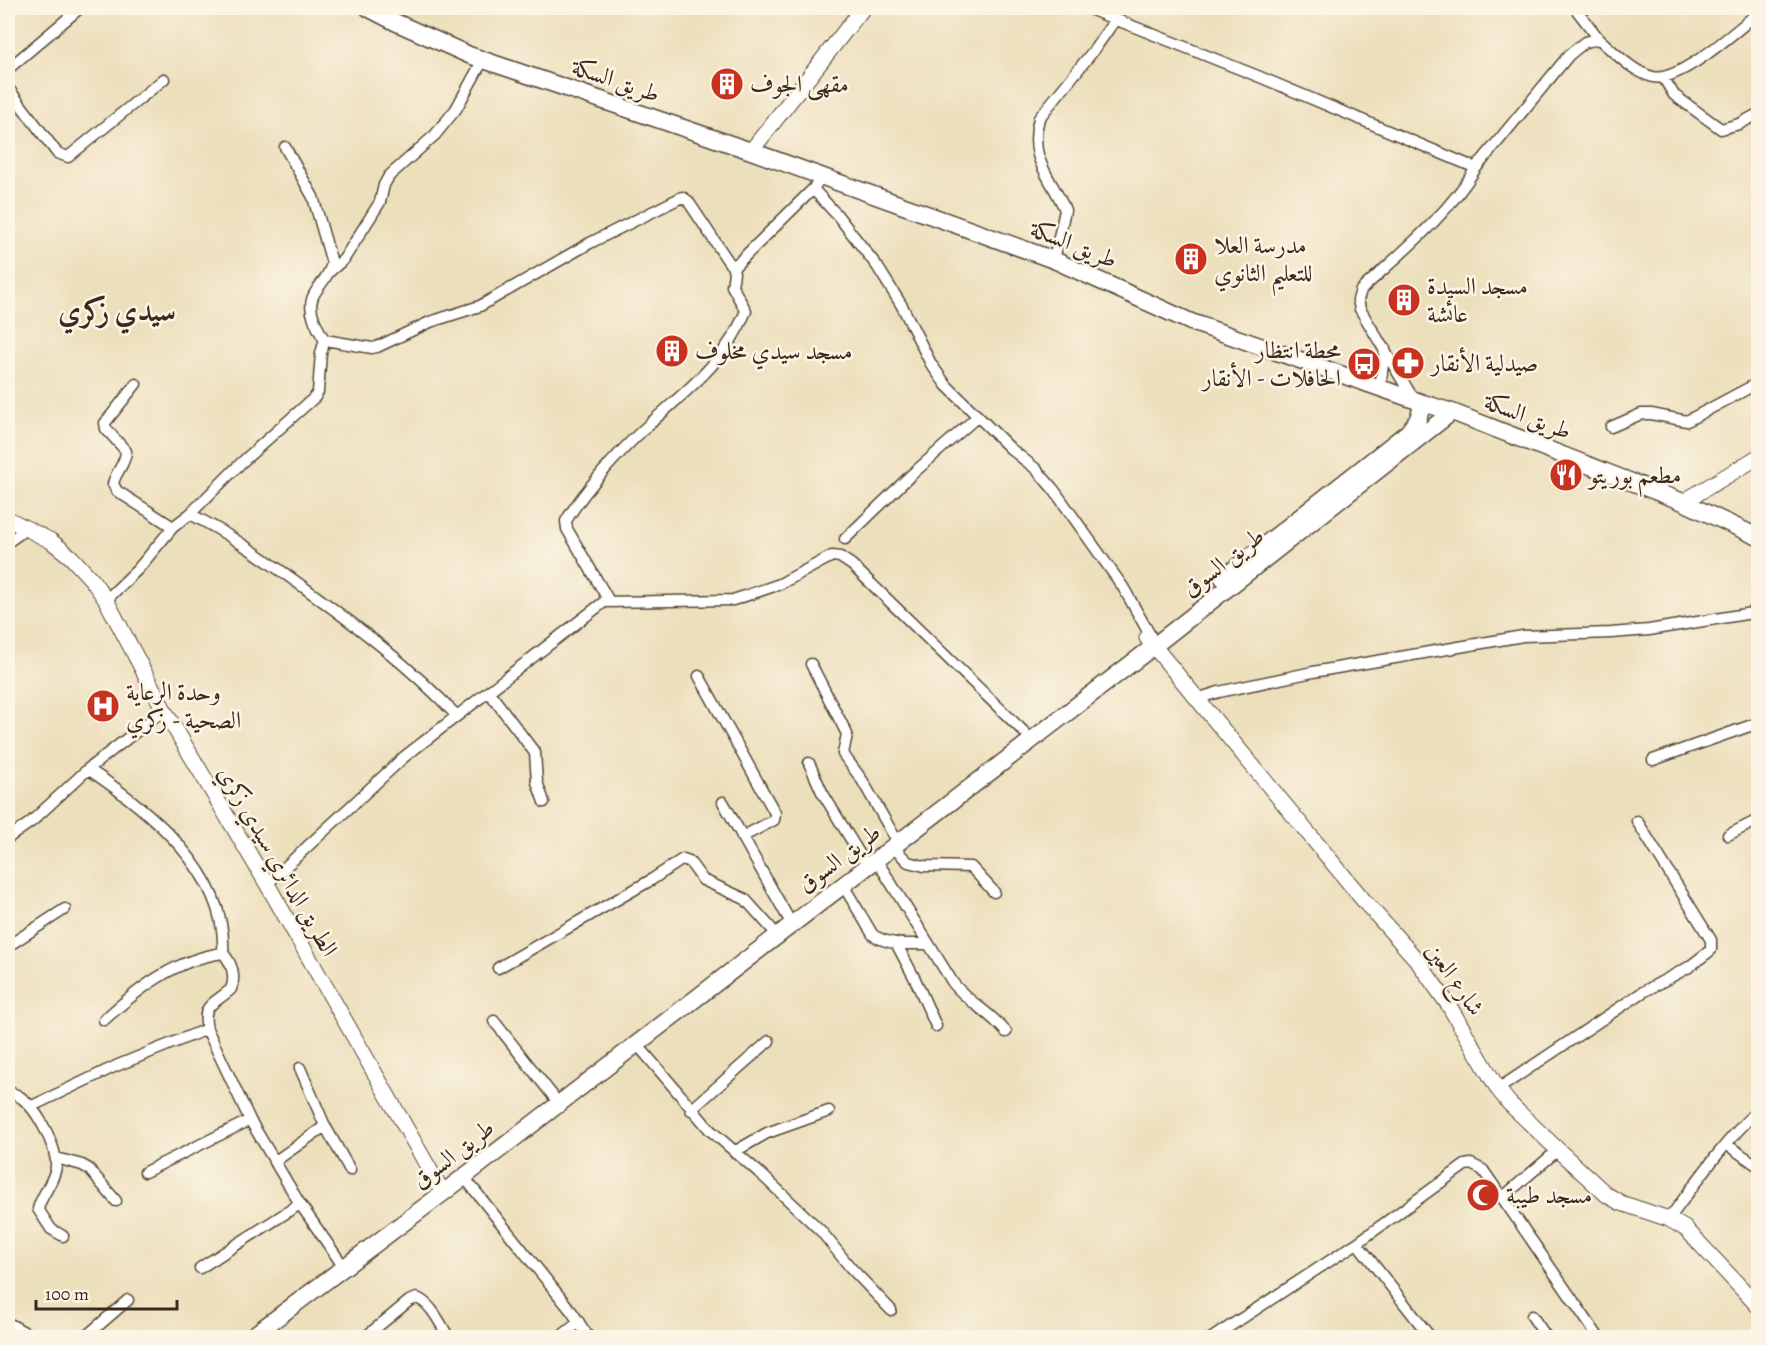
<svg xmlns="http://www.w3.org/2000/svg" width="1766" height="1345" font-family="Alegreya,Amiri,serif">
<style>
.built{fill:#f4d3c0}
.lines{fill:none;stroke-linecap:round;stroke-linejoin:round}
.street-casing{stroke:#564536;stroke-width:13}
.secondary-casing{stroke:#564536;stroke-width:17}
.primary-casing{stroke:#564536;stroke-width:19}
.street{stroke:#fff;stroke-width:10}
.secondary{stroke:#fff;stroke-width:15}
.primary{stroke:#fff;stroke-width:16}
.labels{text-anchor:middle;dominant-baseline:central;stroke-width:5;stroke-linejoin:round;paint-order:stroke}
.street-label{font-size:24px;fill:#3b2a1e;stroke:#fcf5e5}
.poi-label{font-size:24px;fill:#3b2a1e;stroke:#fcf5e5;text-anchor:start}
.district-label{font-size:30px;font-weight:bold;fill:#3b2a1e;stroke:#fcf5e5}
</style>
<rect width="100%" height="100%" fill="#fcf5e5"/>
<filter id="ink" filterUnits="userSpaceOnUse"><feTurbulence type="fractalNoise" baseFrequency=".0167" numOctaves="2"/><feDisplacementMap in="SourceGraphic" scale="12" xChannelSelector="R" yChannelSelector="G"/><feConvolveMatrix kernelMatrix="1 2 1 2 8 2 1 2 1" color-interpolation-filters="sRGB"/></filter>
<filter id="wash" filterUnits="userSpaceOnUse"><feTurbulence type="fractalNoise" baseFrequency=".008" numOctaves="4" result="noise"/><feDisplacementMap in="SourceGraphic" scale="24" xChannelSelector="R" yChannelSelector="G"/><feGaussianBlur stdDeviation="1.35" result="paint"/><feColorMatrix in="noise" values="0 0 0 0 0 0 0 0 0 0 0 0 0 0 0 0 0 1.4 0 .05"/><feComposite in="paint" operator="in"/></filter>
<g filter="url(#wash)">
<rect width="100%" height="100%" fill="#ecdfbc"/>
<!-- built -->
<path class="built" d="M130 681 139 695 135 697 137 700 135 702 132 699 127 702 123 698 112 705V709L102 716 107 723 96 730 91 723 99 717 92 707Z"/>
</g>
<g filter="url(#ink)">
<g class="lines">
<defs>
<path id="street" d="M1087 8 1260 77 1476 168
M1575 8 1599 39
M8 69 80 8
M1663 77 1674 95 1721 129 1739 124 1758 114
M8 88 57 153 68 157 164 79
M813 189 838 216 877 266 902 306 931 364 946 385 1011 449 1036 469 1054 490 1123 587 1150 635
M1054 260 1065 210C1050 175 1028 160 1039 118L1094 50 1115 20
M329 272 344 259 380 202 384 185 389 176 435 135 456 109 483 60
M325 340 372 348 377 347 430 322 480 306 590 243 682 197 688 201 730 264 736 265 813 189 821 177
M136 384 105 423 106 429 126 451C126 464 115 472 113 484L117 491 173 527
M1380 388 1385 349
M1414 400 1360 309 1358 300 1361 290C1402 252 1447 216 1476 168L1569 55 1585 42 1599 39C1614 52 1633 72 1653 77 1679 83 1737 30 1758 13
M1611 427 1641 414H1651L1687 421 1758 383
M190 514C230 534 266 560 302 586 357 626 410 666 457 716
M845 539 910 476 978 416
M8 542 26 529
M106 600 138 569 173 527 190 514 241 463 315 397 318 392 321 353 325 340C320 334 317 326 314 319 303 291 327 287 332 263L313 197 285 147
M609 601 567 529 566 521C583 492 619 452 644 429 684 392 724 365 746 311L732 286 734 273 732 265
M811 664 847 734 843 754 862 780 893 834
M699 676 775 813 774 820 742 837
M489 692 535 753 537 782 544 802
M1196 699 1219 692 1313 672 1523 636 1611 633 1649 630 1758 612
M1653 760 1758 723
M809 763 822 792 862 858
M88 769C148 809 228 873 223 953 232 963 236 977 231 989 215 1004 201 1003 207 1029L250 1120 300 1204 339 1260
M723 802 787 916
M1728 835 1758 820
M8 838 31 822 88 769 164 710
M893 847 908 862 924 866 971 867 994 892
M876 859 953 983C970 1004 989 1011 1006 1032
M267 884 404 757 604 602 733 600 780 584 832 556 840 557 852 565 1024 732
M843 885 873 935C890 946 910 944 929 944
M896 943 915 979 936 1026
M8 946 65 909
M498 968 651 880 683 859 689 861 703 880 745 899 771 928
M104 1020C138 989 176 959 223 953
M494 1021 553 1096
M636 1043 710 1130 762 1175 821 1231 850 1267 891 1310
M300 1068 325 1126 350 1170
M1498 1089 1643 992 1689 967 1711 950V940L1637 821
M8 1093C30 1091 58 1147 56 1166 55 1181 41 1195 38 1209L51 1229 63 1236
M32 1106 116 1066 207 1029
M691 1110 769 1041
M1726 1144 1758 1166
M734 1152 767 1133 829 1111
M56 1158 82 1165 89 1169 116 1201
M274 1162 325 1126
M145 1172 250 1120
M464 1177 572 1312 589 1338
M1503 1197 1558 1150
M1669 1219C1697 1181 1724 1142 1758 1110
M1357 1243 1431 1338
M200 1268 300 1204
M1532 1316 1547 1338
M8 1323 35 1338
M84 1338 128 1300
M364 1338 409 1301 417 1298C431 1303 441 1325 449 1338
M559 1338 579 1322
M1212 1338 1357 1243 1465 1165 1471 1164 1483 1170 1599 1338"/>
<path id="secondary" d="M751 151 863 8
M1683 502 1758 457
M8 519 51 541 71 557 92 580 106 600 164 710 267 884 443 1193
M1147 638 1365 902 1416 959 1448 1004 1498 1089 1509 1103 1558 1150 1607 1195 1621 1203 1669 1219 1686 1229 1758 1306"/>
<path id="primary" d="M368 8 395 22 469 55 751 151 1054 260 1191 322 1423 403 1452 412 1683 502 1758 537
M1223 578 1408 432 1418 419 1423 403
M250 1338 443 1193 1154 646 1452 412"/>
</defs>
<!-- street casing -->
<use href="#street" class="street-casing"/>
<!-- secondary casing -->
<use href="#secondary" class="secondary-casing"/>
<!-- primary casing -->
<use href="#primary" class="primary-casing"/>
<!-- street -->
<use href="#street" class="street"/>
<!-- secondary -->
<use href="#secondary" class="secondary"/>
<!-- primary -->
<use href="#primary" class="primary"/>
</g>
</g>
<!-- icons -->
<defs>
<symbol id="building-disc" viewBox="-11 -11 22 22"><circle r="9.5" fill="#c8321e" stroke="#fcf5e5"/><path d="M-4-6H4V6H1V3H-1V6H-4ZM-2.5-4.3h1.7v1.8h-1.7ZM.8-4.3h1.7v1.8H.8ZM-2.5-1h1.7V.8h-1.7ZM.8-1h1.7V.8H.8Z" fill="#fff"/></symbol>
<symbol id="pharmacy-disc" viewBox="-11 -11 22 22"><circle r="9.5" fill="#c8321e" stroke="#fcf5e5"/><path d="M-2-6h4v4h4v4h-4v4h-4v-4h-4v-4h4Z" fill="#fff"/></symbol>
<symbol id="bus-disc" viewBox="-11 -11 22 22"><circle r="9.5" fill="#c8321e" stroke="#fcf5e5"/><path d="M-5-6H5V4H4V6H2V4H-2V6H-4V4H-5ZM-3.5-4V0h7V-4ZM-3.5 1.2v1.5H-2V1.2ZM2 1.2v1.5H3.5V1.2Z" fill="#fff"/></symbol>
<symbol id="restaurant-disc" viewBox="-11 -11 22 22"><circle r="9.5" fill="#c8321e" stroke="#fcf5e5"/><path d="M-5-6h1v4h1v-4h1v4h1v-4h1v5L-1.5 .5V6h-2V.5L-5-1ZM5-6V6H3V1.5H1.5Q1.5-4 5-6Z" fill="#fff"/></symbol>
<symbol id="hospital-disc" viewBox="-11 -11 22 22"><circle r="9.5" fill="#c8321e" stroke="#fcf5e5"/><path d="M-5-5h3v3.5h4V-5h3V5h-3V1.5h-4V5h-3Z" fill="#fff"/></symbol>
<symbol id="mosque-disc" viewBox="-11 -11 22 22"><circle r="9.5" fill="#c8321e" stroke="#fcf5e5"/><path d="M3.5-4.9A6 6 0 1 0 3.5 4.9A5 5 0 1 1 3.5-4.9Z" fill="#fff"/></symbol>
</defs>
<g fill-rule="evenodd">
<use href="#building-disc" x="708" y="65" width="38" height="38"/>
<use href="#building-disc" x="1172" y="240" width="38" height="38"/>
<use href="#building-disc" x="1385" y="281" width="38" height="38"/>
<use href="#building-disc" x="653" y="332" width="38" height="38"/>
<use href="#pharmacy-disc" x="1389" y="344" width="38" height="38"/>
<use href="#bus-disc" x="1345" y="345" width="38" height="38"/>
<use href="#restaurant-disc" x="1547" y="456" width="38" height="38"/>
<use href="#hospital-disc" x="84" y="687" width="38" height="38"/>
<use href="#mosque-disc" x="1464" y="1176" width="38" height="38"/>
</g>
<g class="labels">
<!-- street labels -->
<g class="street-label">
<text transform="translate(616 80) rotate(19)">طريق السكة</text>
<text transform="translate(1074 244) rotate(22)">طريق السكة</text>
<text transform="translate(1528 416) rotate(21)">طريق السكة</text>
<text transform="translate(1223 562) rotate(-38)">طريق السوق</text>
<text transform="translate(839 858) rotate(-37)">طريق السوق</text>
<text transform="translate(278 861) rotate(60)">الطريق الدائري سيدي زكري</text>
<text transform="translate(1455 979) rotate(55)">شارع العين</text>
<text transform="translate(453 1154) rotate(-38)">طريق السوق</text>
</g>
<!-- poi labels -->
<g class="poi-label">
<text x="750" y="84">مقهى الجوف</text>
<text x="1214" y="245">مدرسة العلا<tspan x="1214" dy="28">للتعليم الثانوي</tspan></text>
<text x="1427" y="286">مسجد السيدة<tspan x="1427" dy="28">عائشة</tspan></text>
<text x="1341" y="350" text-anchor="end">محطة انتظار<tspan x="1341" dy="28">الحافلات - الأنقار</tspan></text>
<text x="695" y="351">مسجد سيدي مخلوف</text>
<text x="1431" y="363">صيدلية الأنقار</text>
<text x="1589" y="475">مطعم بوريتو</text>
<text x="126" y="692">وحدة الرعاية<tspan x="126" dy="28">الصحية - زكري</tspan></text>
<text x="1506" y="1195">مسجد طيبة</text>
</g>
<!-- district labels -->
<g class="district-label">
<text x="117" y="311">سيدي زكري</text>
</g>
</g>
<!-- margin -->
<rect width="1766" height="1345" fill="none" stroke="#fcf5e5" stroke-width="30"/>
<!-- scale -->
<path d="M36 1300v9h141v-9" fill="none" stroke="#3b2a1e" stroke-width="3"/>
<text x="45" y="1300" font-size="18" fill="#3b2a1e" stroke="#fcf5e5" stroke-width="4.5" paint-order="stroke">100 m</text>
</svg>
